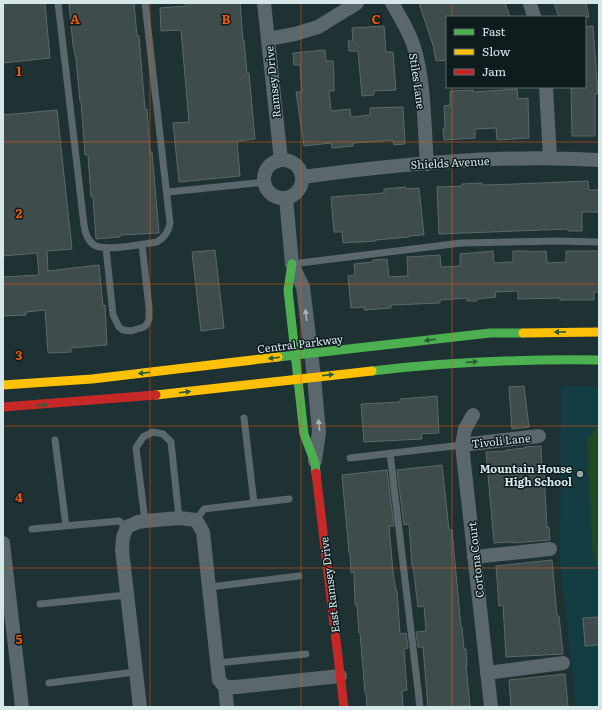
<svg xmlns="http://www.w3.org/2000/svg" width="602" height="710" font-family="Literata,serif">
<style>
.built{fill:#143d43}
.green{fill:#224724}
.building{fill:#3e4c4c;stroke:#5b6a69}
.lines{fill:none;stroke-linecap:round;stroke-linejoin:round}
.lane{stroke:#5a676c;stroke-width:7}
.street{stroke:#5a676c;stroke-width:14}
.fast{stroke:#4caf50;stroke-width:9}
.slow{stroke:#ffc107;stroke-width:9}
.jam{stroke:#c62828;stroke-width:9}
.oneway{fill:#a4b4b7}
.oneway2{fill:#2a5e34}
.grid{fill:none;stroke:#e8590c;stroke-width:1;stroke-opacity:0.55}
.poi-dot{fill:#95a7a9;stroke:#0e1c1e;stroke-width:1.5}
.labels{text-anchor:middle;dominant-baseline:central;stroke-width:3;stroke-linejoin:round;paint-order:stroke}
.street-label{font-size:11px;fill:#d5e7e9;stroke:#0e1c1e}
.poi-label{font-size:11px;font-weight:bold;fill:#d5e7e9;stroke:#0e1c1e;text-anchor:end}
.grid-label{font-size:13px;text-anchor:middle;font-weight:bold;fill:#e8590c;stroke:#0e1c1e;stroke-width:3;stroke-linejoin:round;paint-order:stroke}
</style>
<rect width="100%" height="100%" fill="#1e3133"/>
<!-- built -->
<path class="built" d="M561 386H599V707H576L560 562Z"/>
<!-- green -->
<path class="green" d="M599 425V573L592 546 587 440Z"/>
<!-- building -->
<path class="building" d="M3 3H45L50 58 3 63Z
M69 3H134L137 36H139L145 109H147L150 152H152L159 233 120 235V237L96 239 93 197H91L88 155H85L81 101H80L76 59 73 45Z
M186 3H240L243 40H244L247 73H249L255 139 237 141 240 176 179 182 173 123 189 122 181 30 161 31 160 8 186 6Z
M419 3H505L510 17H447V60L436 61 433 45Z
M554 3H586L589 17H559Z
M384 26 386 52H393L396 90 374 91V95L362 96 358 51H349L348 41H353L352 28Z
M593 26 598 94H595V136H572L571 87H585V27Z
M325 50 326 61H333L334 72V91H329L331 111 350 109 351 117 370 115V108L403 107 405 144 394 145 393 140 353 143V146L332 148 331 143 304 146 296 92H302L300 65H294L293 53Z
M517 89 518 99 528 98 529 138 497 140 496 128 475 129V138L444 140 443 128H445L444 106 450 105V91L473 90V92Z
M57 110 72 249 47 251 48 271 99 265 103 306 105 305 107 345 71 348V352L48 353 45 310 26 312V315L3 316V277L39 275 37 253 3 256V115Z
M588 181 589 190H599V212H582V231H568V229L439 234 437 187 462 186V184L482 183 483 185 515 184Z
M406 187V189L419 188 424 235 409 236V237L376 240V241L343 243 342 232H334L331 197 384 193V189Z
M215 250 224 328 201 331 192 252Z
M493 251 494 263 513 262V251H528V252L546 251 547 263 566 262V251H599V292H594V300H560V298L518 299V291L495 292 496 297 477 299V301H467V298L440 300V303L391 305V308L364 310V307L351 308 348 276 355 275 354 264 373 262V260L387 259 389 277 408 276 407 257 440 255 441 267 460 266V254Z
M524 386 529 427 512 429 509 387Z
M437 396 439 433 421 434 422 439 364 442 361 404 400 402V399Z
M541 446 542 471H544L547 528 549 527 550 540 513 543V542L494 543 486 452 506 451V450L525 448V447Z
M442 465 449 530H452L461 627H462L464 649H466L467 666H466L470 706 428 707 423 647H418L416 632 426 631 424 606 418 607 413 566H412L409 524 404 525 397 470Z
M387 470 394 526H389L393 572 396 591H397L400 634 406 633 408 648 404 649 407 690 402 691 403 707H367L366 693H365L360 633H359L357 605H355L354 572 351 573 350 553H349L342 475Z
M552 560 557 616H559L563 654 506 657 503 605 499 606 496 566Z
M599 617V645L585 646 583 618Z
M565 674 568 707H511L509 680Z"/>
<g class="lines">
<!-- lane -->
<path class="lane" d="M58 3 84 225C85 233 87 240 94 245 106 252 143 244 157 242 165 237 169 231 170 223L145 3
M168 192 265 182
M106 248 113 315 119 327 123 330 131 331 144 327 147 324 149 319V308L142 244
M292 264 461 243 557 241 599 242
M244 418 254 503
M55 440 66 526
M390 453 420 707
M350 458 462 445
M196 520 204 509 289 499
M145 521 136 448 143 437 153 432 163 434 171 442 179 518
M32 529 119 521 127 527
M210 587 299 576
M40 604 127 595
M217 663 306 654
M49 683 135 672"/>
<!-- street -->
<path class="street" d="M264 3 281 160
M392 3C400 17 409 31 414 47 425 84 424 126 427 164
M530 3 534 17
M268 39 295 34 318 27 357 3
M546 87 550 158
M264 179a19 19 0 1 1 38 0a19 19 0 1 1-38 0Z
M302 177C400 164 500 154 599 160
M286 198 292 264 303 287 314 377 319 432 315 461
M473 415 465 429 462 445 491 707
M462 445 539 436
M3 543 22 707
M474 557 550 549
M487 673 563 663
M225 687H236L340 676
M140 707 122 550 123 537 127 527 138 522 145 521 179 518 196 520 203 532 219 680 225 687 227 707"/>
<!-- fast -->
<path class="fast" d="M292 264 288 290 304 434 315 463 316 473
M278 357 490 333H523
M372 371C448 362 523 359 599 360"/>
<!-- slow -->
<path class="slow" d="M523 333 599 332
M3 385 92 379 278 357
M156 395 372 371"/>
<!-- jam -->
<path class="jam" d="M3 407 156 395
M316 473 344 707"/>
</g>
<!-- one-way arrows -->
<defs><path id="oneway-solid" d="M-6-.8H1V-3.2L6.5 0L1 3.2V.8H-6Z"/></defs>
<g class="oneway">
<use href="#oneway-solid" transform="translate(306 315) rotate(-97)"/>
<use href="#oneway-solid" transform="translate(319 425) rotate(-96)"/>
</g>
<g class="oneway2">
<use href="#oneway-solid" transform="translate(560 332) rotate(179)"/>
<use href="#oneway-solid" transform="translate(430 340) rotate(173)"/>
<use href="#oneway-solid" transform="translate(274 358) rotate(173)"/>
<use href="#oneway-solid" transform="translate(472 362) rotate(-4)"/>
<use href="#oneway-solid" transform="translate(144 373) rotate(173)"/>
<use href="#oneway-solid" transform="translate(328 375) rotate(-6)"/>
<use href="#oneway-solid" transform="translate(185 392) rotate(-7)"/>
<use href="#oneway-solid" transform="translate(42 405) rotate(-4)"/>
</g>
<!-- grid -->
<path class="grid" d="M150 3V707M301 3V707M452 3V17M452 87V707M3 142H599M3 284H599M3 426H599M3 568H599"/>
<!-- markers -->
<circle class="poi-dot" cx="580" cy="474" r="4"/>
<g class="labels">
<!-- street labels -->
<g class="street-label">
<text transform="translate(418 81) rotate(82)">Stiles Lane</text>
<text transform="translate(272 82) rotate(-96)">Ramsey Drive</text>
<text transform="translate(450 162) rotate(-3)">Shields Avenue</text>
<text transform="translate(300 343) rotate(-7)">Central Parkway</text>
<text transform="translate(501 440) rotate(-6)">Tivoli Lane</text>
<text transform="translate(475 560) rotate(-96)">Cortona Court</text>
<text transform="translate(329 585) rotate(-97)">East Ramsey Drive</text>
</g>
<!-- poi labels -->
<g class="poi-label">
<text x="572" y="468">Mountain House<tspan x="572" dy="13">High School</tspan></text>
</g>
</g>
<g class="grid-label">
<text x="75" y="24">A</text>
<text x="226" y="24">B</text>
<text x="376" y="24">C</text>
<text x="19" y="76">1</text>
<text x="19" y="218">2</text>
<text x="19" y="360">3</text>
<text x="19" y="502">4</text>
<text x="19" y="644">5</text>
</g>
<!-- border -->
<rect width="602" height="710" fill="none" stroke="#d5e7e9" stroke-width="8"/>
<!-- legend -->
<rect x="446" y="16" width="140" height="72" fill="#0e1c1e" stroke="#5e6d6f"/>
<rect x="454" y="29" width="20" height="6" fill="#4caf50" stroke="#5e6d6f"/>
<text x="482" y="36" font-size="12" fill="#d5e7e9">Fast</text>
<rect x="454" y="49" width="20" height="6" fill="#ffc107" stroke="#5e6d6f"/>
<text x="482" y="56" font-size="12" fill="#d5e7e9">Slow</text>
<rect x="454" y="69" width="20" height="6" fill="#c62828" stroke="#5e6d6f"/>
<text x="482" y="76" font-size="12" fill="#d5e7e9">Jam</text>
</svg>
